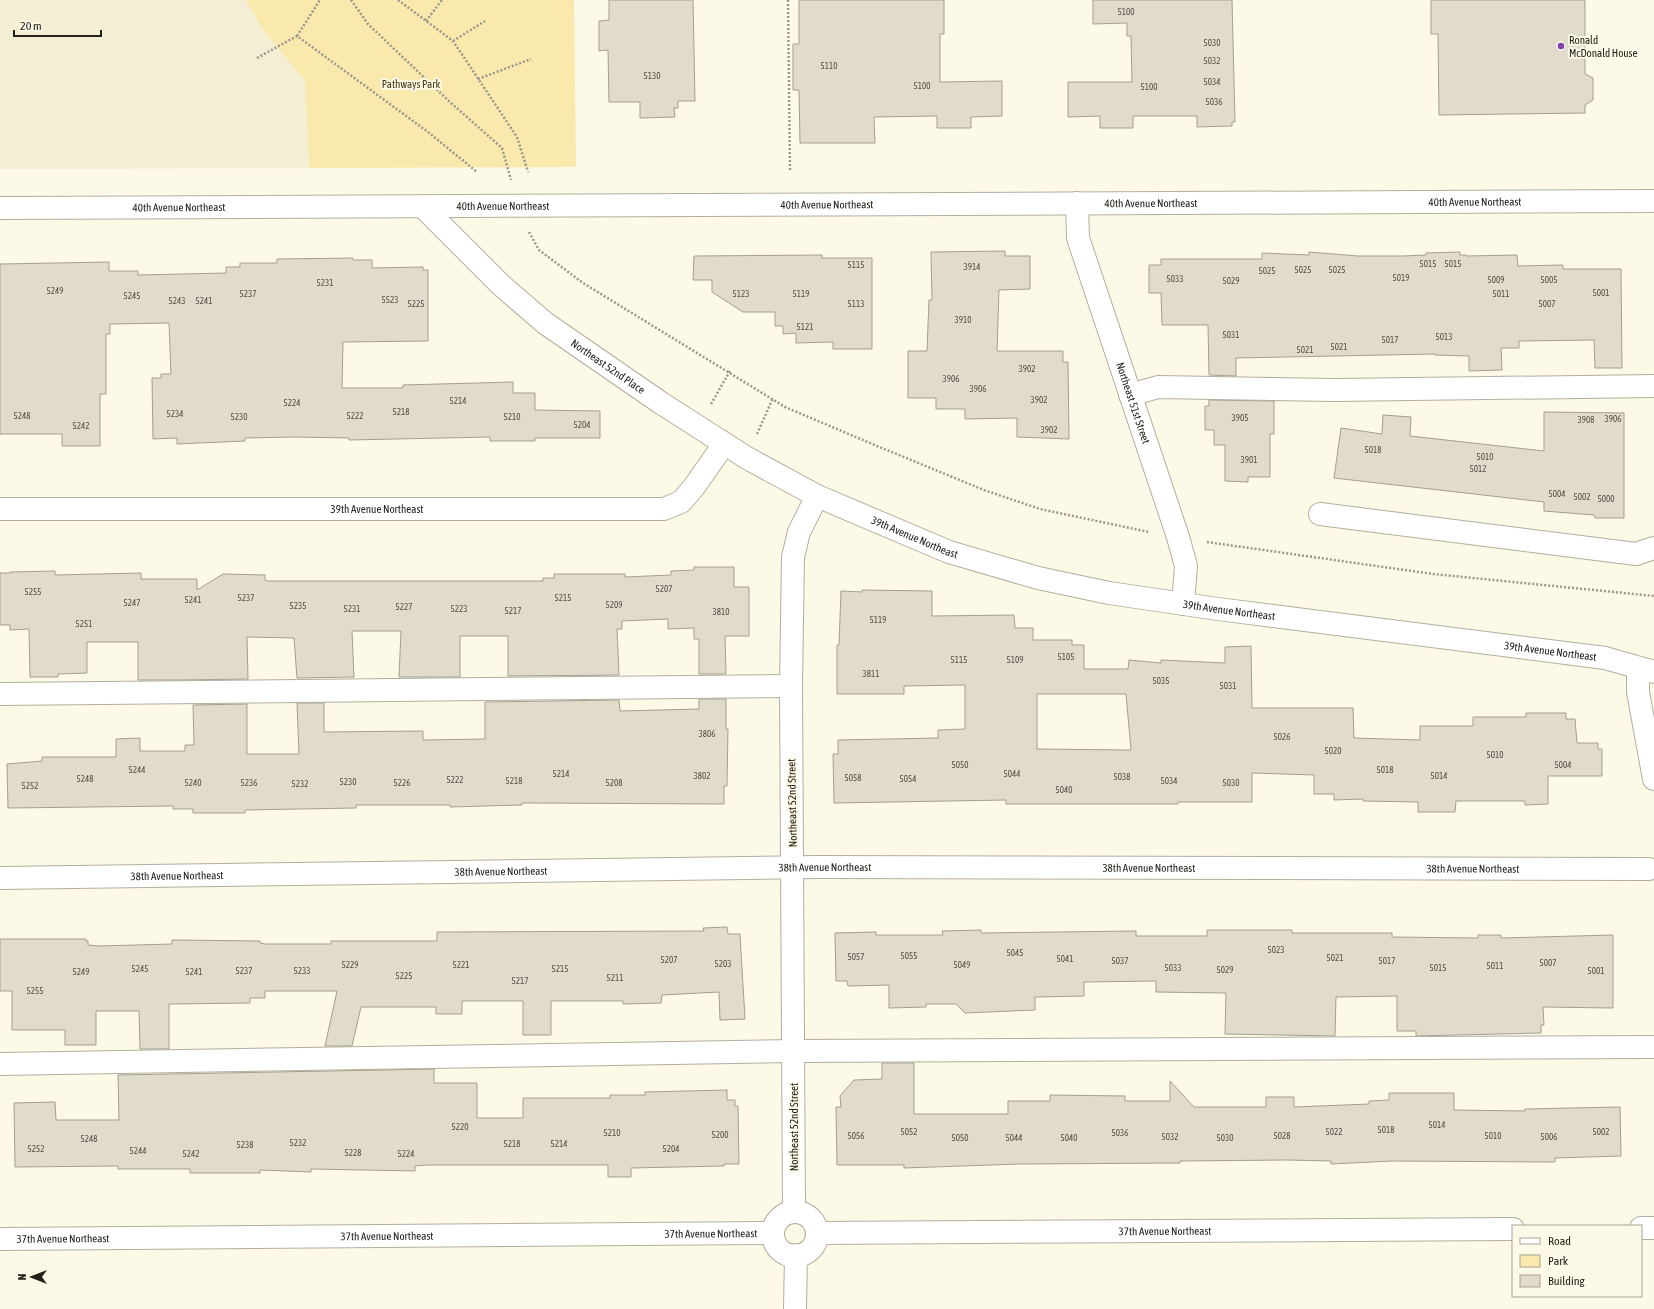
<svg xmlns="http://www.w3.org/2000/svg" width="1654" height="1309" font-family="'Asap Condensed',sans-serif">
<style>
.built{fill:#f4eed5}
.green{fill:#f9e9ac}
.building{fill:#e0dbca;stroke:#a39f8e;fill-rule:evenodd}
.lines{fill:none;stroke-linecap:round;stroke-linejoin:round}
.minor-casing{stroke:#b3ae9d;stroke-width:24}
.path{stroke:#9a978a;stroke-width:2.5;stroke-dasharray:2 2;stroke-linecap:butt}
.minor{stroke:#fff;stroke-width:22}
.poi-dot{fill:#873eb0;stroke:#fdf9e7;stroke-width:1.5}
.labels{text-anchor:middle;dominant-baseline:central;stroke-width:4;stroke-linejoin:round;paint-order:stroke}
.number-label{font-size:9px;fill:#525046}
.poi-label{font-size:11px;fill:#22211a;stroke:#fdf9e7;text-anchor:start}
.park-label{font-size:11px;fill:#403710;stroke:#fdf9e7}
.street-label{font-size:11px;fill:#22211a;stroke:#fdf9e7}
</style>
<rect width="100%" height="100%" fill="#fdf9e7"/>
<!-- built -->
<path class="built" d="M0 0H246L262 28 305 81 309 168 0 169Z"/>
<!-- green -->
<path class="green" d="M246 0H574L576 167 309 168 305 81 262 28Z"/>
<!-- building -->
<path class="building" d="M609 0H693L695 101H678V108H674L675 117 640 118V102H609L608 50 599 51V21L609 20Z
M799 0H944V34H940V82L1002 81V116L971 117V128H937V116L874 117 875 143H800L799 90H793V44H799Z
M1093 0H1232L1235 122H1232V126L1197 127V116H1133V128H1100V116L1068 117V82H1132L1131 36H1127V23L1093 24Z
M1431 0H1585V74L1593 78V100L1585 105V113L1439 115 1438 34H1431Z
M1005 251V256H1030V289L999 290 997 351H1063V362H1068L1069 439 1017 437V418L965 419V409H936V398H908V351H927L929 300H932L931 252Z
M1309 252 1358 256H1403L1426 255V253L1460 252V255H1466V256L1517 255 1518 266 1563 265V269H1621L1622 368H1595L1594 340 1519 341V348H1501L1502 370 1469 371V356L1435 355V354L1236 358V376L1209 375 1208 325H1162L1161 293H1149V265H1161V259H1262V253L1309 255Z
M822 255V258H872V349H833V342L796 343V333L783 334V326H775V312H743L712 292V280H693L694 256Z
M353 258V260H372V268L423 267V270H428V341L343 342 342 388H403V385L513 382V393H535V410L600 411V438H535V441H490V437L349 440V438L293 437 245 438V441L177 444V438L153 439 152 378H161V374H171L169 323 110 324V334H106V394H100V446H62V434H0V264L109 262V271H138V275L226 273V267H240V263H277V259Z
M1209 400 1274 401V434H1270V477H1248V482L1225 481V445H1214V430H1205V406H1209Z
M1544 412 1624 413V518H1595L1594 515 1544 511V502L1334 478 1341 428 1382 434 1383 415 1411 417 1410 436 1544 451Z
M694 567H734V587H749V636H725L726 674H699V639H694V628L668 629V619L622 621V629H617L619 675 508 676V636H460V677H399L401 631H352L354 677 297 678 294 638 247 637 248 679 183 680H138V642H87V673L58 674V677H30L29 629 10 630V625H0V573H10V572L55 571V575L141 573V579H197V590L223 574 265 575V580L268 581H543V578H554V574H625V577L671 575V571L694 570Z
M862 590 932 591V616L1014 615 1015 628H1033V640H1072V645H1084V669H1128L1129 660 1161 663V660L1225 663V647L1251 646 1252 708H1353L1354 738 1420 740V726H1473V717H1526V713H1566V719H1575L1577 743H1598V749H1602V776H1548V804L1525 805V801H1456L1455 812H1418V802L1363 801V799L1334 800V794H1314V775L1252 773V802H1178V804H1006V800L834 803 833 754H838V740L938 738V730L965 729V685L904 686V694H837V645H839L841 591 862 592ZM1037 694H1126L1131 750 1037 749Z
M699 699H726V729H728L727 786H724V804L534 803H522V805L450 807V805H356V808L245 810V813H193V809H173V806L8 808 7 764 42 761V757H116V739L140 738V751H185V745H194L193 705 247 704V754H299L297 703H324V732L423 731V740L485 739V702L619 700 620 711 699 709Z
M727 927 728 934H740L745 1019 720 1020 719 992 662 995 661 1003 623 1004V1001H551V1035H523V1001H462V1014H436V1007H361L352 1046H325L337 991H265V998H250V1003L169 1004V1049H140L139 1011H96V1045H65V1030H12V991H0V939H86V941H88V945L99 946 172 944V940L260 941V943L265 944H331V941H437V932L704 931 703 928Z
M981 930V933L1136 931V936H1207V930H1292V933H1392V937L1478 938V935H1501V938L1613 935V1008L1543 1007 1544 1025H1541V1033L1416 1036V1031H1397V996L1336 997 1335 1036 1225 1034 1226 993 1156 992V981L1084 982V996L1035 997V1010L965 1013 956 1004H926V1007L889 1008V985L848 986 847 981H836L835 933 876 932V935H943L942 931Z
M882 1063H914V1114H1008V1101H1050V1095L1125 1096V1101H1170V1081L1194 1107H1266V1097H1294V1107L1369 1104V1101L1389 1100V1093H1454V1110L1525 1111V1109L1620 1107 1621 1156 1555 1158V1162L1392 1161 1331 1164V1161L1287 1160 1180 1161V1163L1020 1164 904 1168V1165H837L836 1107H841L840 1096 854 1080 882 1079Z
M434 1069V1083H477V1118H523V1098H610V1095H645V1092L727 1090V1100H735V1106H738L739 1164H724V1166L631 1168V1177H608V1165H427L415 1166V1171L311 1169V1172L260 1170V1173H190V1169H118V1166L15 1167 14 1103 55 1102 56 1120H119L118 1075Z"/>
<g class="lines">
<defs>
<g id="minor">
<path id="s1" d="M1077 203 1078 238 1178 537 1186 566 1183 604"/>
<path id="s2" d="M423 207 501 285 545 323 661 403 747 458 817 496 949 552 1038 578 1109 593 1218 609 1605 658 1654 672"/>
<path id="s3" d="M0 208 1654 201"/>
<path d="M1130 395 1158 387 1335 390 1654 386"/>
<path id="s4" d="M0 509H664L681 502 694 487 724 444"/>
<path d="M1320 514 1636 554 1654 548"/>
<path d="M1638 668V692L1654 779"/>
<path d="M0 694 791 686"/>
<path id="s5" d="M0 878 818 867 1649 869"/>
<path d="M0 1064 794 1051 1654 1047"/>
<path d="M794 1211 791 686 793 557 799 532 817 496"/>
<circle cx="795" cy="1234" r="22"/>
<path d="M1641 1228H1654"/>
<path id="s6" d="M817 1233 1513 1229"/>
<path id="s7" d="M0 1239 773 1233"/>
<path d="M795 1309 796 1255"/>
</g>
</defs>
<!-- minor casing -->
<use href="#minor" class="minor-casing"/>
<!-- path -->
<path class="path" d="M351 0 368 24 451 103 502 148 511 180
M398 0 453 41 517 137 528 172
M788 0 790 172
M426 21 442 0
M297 36 320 0
M453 41 485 21
M257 58 297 36 428 132 477 172
M478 79 531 59
M529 232 539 250 583 283 785 407 877 446 984 490 1040 509 1149 532
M711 404 730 371
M757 434 773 398
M1207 542 1433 574 1654 596"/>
<!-- minor -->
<use href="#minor" class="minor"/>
</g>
<!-- markers -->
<circle class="poi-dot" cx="1561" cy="46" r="4"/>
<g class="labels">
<!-- number labels -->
<g class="number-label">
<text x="1126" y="12">5100</text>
<text x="1212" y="43">5030</text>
<text x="1212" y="61">5032</text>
<text x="829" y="66">5110</text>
<text x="652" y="76">5130</text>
<text x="1212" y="82">5034</text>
<text x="922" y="86">5100</text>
<text x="1149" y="87">5100</text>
<text x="1214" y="102">5036</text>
<text x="1428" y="264">5015</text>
<text x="1453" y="264">5015</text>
<text x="856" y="265">5115</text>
<text x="972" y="267">3914</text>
<text x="1303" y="270">5025</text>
<text x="1337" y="270">5025</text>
<text x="1267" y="271">5025</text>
<text x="1401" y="278">5019</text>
<text x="1175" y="279">5033</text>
<text x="1496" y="280">5009</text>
<text x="1549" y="280">5005</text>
<text x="1231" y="281">5029</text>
<text x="325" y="283">5231</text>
<text x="55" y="291">5249</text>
<text x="1601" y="293">5001</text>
<text x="248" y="294">5237</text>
<text x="741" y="294">5123</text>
<text x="801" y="294">5119</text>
<text x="1501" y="294">5011</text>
<text x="132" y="296">5245</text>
<text x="390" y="300">5523</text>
<text x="177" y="301">5243</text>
<text x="204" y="301">5241</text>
<text x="416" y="304">5225</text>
<text x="856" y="304">5113</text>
<text x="1547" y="304">5007</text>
<text x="963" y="320">3910</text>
<text x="805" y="327">5121</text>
<text x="1231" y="335">5031</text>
<text x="1444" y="337">5013</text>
<text x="1390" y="340">5017</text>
<text x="1339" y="347">5021</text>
<text x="1305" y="350">5021</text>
<text x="1027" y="369">3902</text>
<text x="951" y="379">3906</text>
<text x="978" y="389">3906</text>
<text x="1039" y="400">3902</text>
<text x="458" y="401">5214</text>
<text x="292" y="403">5224</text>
<text x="401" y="412">5218</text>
<text x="175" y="414">5234</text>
<text x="22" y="416">5248</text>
<text x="355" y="416">5222</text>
<text x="239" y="417">5230</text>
<text x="512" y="417">5210</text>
<text x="1240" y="418">3905</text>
<text x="1613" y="419">3906</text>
<text x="1586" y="420">3908</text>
<text x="582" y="425">5204</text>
<text x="81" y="426">5242</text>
<text x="1049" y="430">3902</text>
<text x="1373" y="450">5018</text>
<text x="1485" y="457">5010</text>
<text x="1249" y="460">3901</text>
<text x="1478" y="469">5012</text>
<text x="1557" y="494">5004</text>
<text x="1582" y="497">5002</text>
<text x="1606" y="499">5000</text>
<text x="664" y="589">5207</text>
<text x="33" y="592">5255</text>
<text x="246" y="598">5237</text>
<text x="563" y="598">5215</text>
<text x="193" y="600">5241</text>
<text x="132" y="603">5247</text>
<text x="614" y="605">5209</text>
<text x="298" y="606">5235</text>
<text x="404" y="607">5227</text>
<text x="352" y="609">5231</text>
<text x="459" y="609">5223</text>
<text x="513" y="611">5217</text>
<text x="721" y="612">3810</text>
<text x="878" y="620">5119</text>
<text x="84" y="624">5251</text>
<text x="1066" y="657">5105</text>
<text x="959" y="660">5115</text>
<text x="1015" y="660">5109</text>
<text x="871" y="674">3811</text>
<text x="1161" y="681">5035</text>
<text x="1228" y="686">5031</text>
<text x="707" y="734">3806</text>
<text x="1282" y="737">5026</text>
<text x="1333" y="751">5020</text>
<text x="1495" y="755">5010</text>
<text x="960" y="765">5050</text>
<text x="1563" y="765">5004</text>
<text x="137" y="770">5244</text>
<text x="1385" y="770">5018</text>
<text x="561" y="774">5214</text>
<text x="1012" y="774">5044</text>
<text x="702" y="776">3802</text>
<text x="1439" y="776">5014</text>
<text x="1122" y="777">5038</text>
<text x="853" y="778">5058</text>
<text x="85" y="779">5248</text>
<text x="908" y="779">5054</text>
<text x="455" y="780">5222</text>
<text x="514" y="781">5218</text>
<text x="1169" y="781">5034</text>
<text x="348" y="782">5230</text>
<text x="193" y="783">5240</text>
<text x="249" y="783">5236</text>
<text x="402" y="783">5226</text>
<text x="614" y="783">5208</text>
<text x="1231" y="783">5030</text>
<text x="300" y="784">5232</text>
<text x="30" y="786">5252</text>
<text x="1064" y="790">5040</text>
<text x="1276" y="950">5023</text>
<text x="1015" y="953">5045</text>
<text x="909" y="956">5055</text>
<text x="856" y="957">5057</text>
<text x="1335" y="958">5021</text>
<text x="1065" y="959">5041</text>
<text x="669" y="960">5207</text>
<text x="1120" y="961">5037</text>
<text x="1387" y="961">5017</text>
<text x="1548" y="963">5007</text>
<text x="723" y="964">5203</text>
<text x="350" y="965">5229</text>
<text x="461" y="965">5221</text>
<text x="962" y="965">5049</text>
<text x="1495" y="966">5011</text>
<text x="1173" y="968">5033</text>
<text x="1438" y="968">5015</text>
<text x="140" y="969">5245</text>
<text x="560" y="969">5215</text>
<text x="1225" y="970">5029</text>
<text x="244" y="971">5237</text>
<text x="302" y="971">5233</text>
<text x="1596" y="971">5001</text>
<text x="81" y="972">5249</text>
<text x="194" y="972">5241</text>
<text x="404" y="976">5225</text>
<text x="615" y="978">5211</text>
<text x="520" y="981">5217</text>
<text x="35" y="991">5255</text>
<text x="1437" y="1125">5014</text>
<text x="460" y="1127">5220</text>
<text x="1386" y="1130">5018</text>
<text x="909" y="1132">5052</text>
<text x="1334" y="1132">5022</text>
<text x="1601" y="1132">5002</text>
<text x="612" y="1133">5210</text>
<text x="1120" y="1133">5036</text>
<text x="720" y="1135">5200</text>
<text x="856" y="1136">5056</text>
<text x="1282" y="1136">5028</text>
<text x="1493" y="1136">5010</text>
<text x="1170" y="1137">5032</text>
<text x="1549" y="1137">5006</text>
<text x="960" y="1138">5050</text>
<text x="1014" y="1138">5044</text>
<text x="1069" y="1138">5040</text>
<text x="1225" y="1138">5030</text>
<text x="89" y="1139">5248</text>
<text x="298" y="1143">5232</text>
<text x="512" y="1144">5218</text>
<text x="559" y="1144">5214</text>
<text x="245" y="1145">5238</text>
<text x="36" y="1149">5252</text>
<text x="671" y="1149">5204</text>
<text x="138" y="1151">5244</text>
<text x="353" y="1153">5228</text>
<text x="191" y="1154">5242</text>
<text x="406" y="1154">5224</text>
</g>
<!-- poi labels -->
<g class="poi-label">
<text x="1569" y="40">Ronald<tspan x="1569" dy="13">McDonald House</tspan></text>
</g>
<!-- park labels -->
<g class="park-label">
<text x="411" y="84">Pathways Park</text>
</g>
<!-- street labels -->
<g class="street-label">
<text stroke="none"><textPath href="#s3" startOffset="1475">40th Avenue Northeast</textPath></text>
<text stroke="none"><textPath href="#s3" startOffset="1151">40th Avenue Northeast</textPath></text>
<text stroke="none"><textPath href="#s3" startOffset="827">40th Avenue Northeast</textPath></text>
<text stroke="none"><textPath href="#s3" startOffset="503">40th Avenue Northeast</textPath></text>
<text stroke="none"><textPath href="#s3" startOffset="179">40th Avenue Northeast</textPath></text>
<text stroke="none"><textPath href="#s2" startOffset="245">Northeast 52nd Place</textPath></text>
<text stroke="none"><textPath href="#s1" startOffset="209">Northeast 51st Street</textPath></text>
<text stroke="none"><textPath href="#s4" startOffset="377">39th Avenue Northeast</textPath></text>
<text stroke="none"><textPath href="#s2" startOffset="597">39th Avenue Northeast</textPath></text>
<text stroke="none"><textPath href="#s2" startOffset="921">39th Avenue Northeast</textPath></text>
<text stroke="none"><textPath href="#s2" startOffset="1245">39th Avenue Northeast</textPath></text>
<text transform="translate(792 803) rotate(-91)">Northeast 52nd Street</text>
<text stroke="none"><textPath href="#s5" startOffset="825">38th Avenue Northeast</textPath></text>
<text stroke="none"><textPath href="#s5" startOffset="1149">38th Avenue Northeast</textPath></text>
<text stroke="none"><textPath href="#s5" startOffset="1473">38th Avenue Northeast</textPath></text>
<text stroke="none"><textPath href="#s5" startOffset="501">38th Avenue Northeast</textPath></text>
<text stroke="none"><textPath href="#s5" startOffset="177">38th Avenue Northeast</textPath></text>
<text transform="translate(794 1127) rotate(-90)">Northeast 52nd Street</text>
<text stroke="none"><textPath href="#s6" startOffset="348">37th Avenue Northeast</textPath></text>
<text stroke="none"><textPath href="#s7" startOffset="711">37th Avenue Northeast</textPath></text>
<text stroke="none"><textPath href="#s7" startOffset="387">37th Avenue Northeast</textPath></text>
<text stroke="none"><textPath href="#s7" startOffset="63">37th Avenue Northeast</textPath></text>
</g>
</g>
<!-- legend -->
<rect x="1512" y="1225" width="130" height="72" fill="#fdf9e7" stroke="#a5a395"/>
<rect x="1520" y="1238" width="20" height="6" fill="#ffffff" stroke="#a5a395"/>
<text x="1548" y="1245" font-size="12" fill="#22211a">Road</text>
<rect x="1520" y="1255" width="20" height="12" fill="#f9e9ac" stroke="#a5a395"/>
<text x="1548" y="1265" font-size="12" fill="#22211a">Park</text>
<rect x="1520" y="1275" width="20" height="12" fill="#e0dbca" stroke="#a5a395"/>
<text x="1548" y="1285" font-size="12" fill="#22211a">Building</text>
<!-- north arrow -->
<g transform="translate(32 1277) rotate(270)" stroke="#fdf9e7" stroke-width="3" paint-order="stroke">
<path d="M0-3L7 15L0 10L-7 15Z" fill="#22211a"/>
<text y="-6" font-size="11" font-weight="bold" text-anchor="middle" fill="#22211a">N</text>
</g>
<!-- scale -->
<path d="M14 30v6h87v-6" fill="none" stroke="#22211a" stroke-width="2"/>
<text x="20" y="30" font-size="12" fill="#22211a" stroke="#fdf9e7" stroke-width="3" paint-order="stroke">20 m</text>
</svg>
